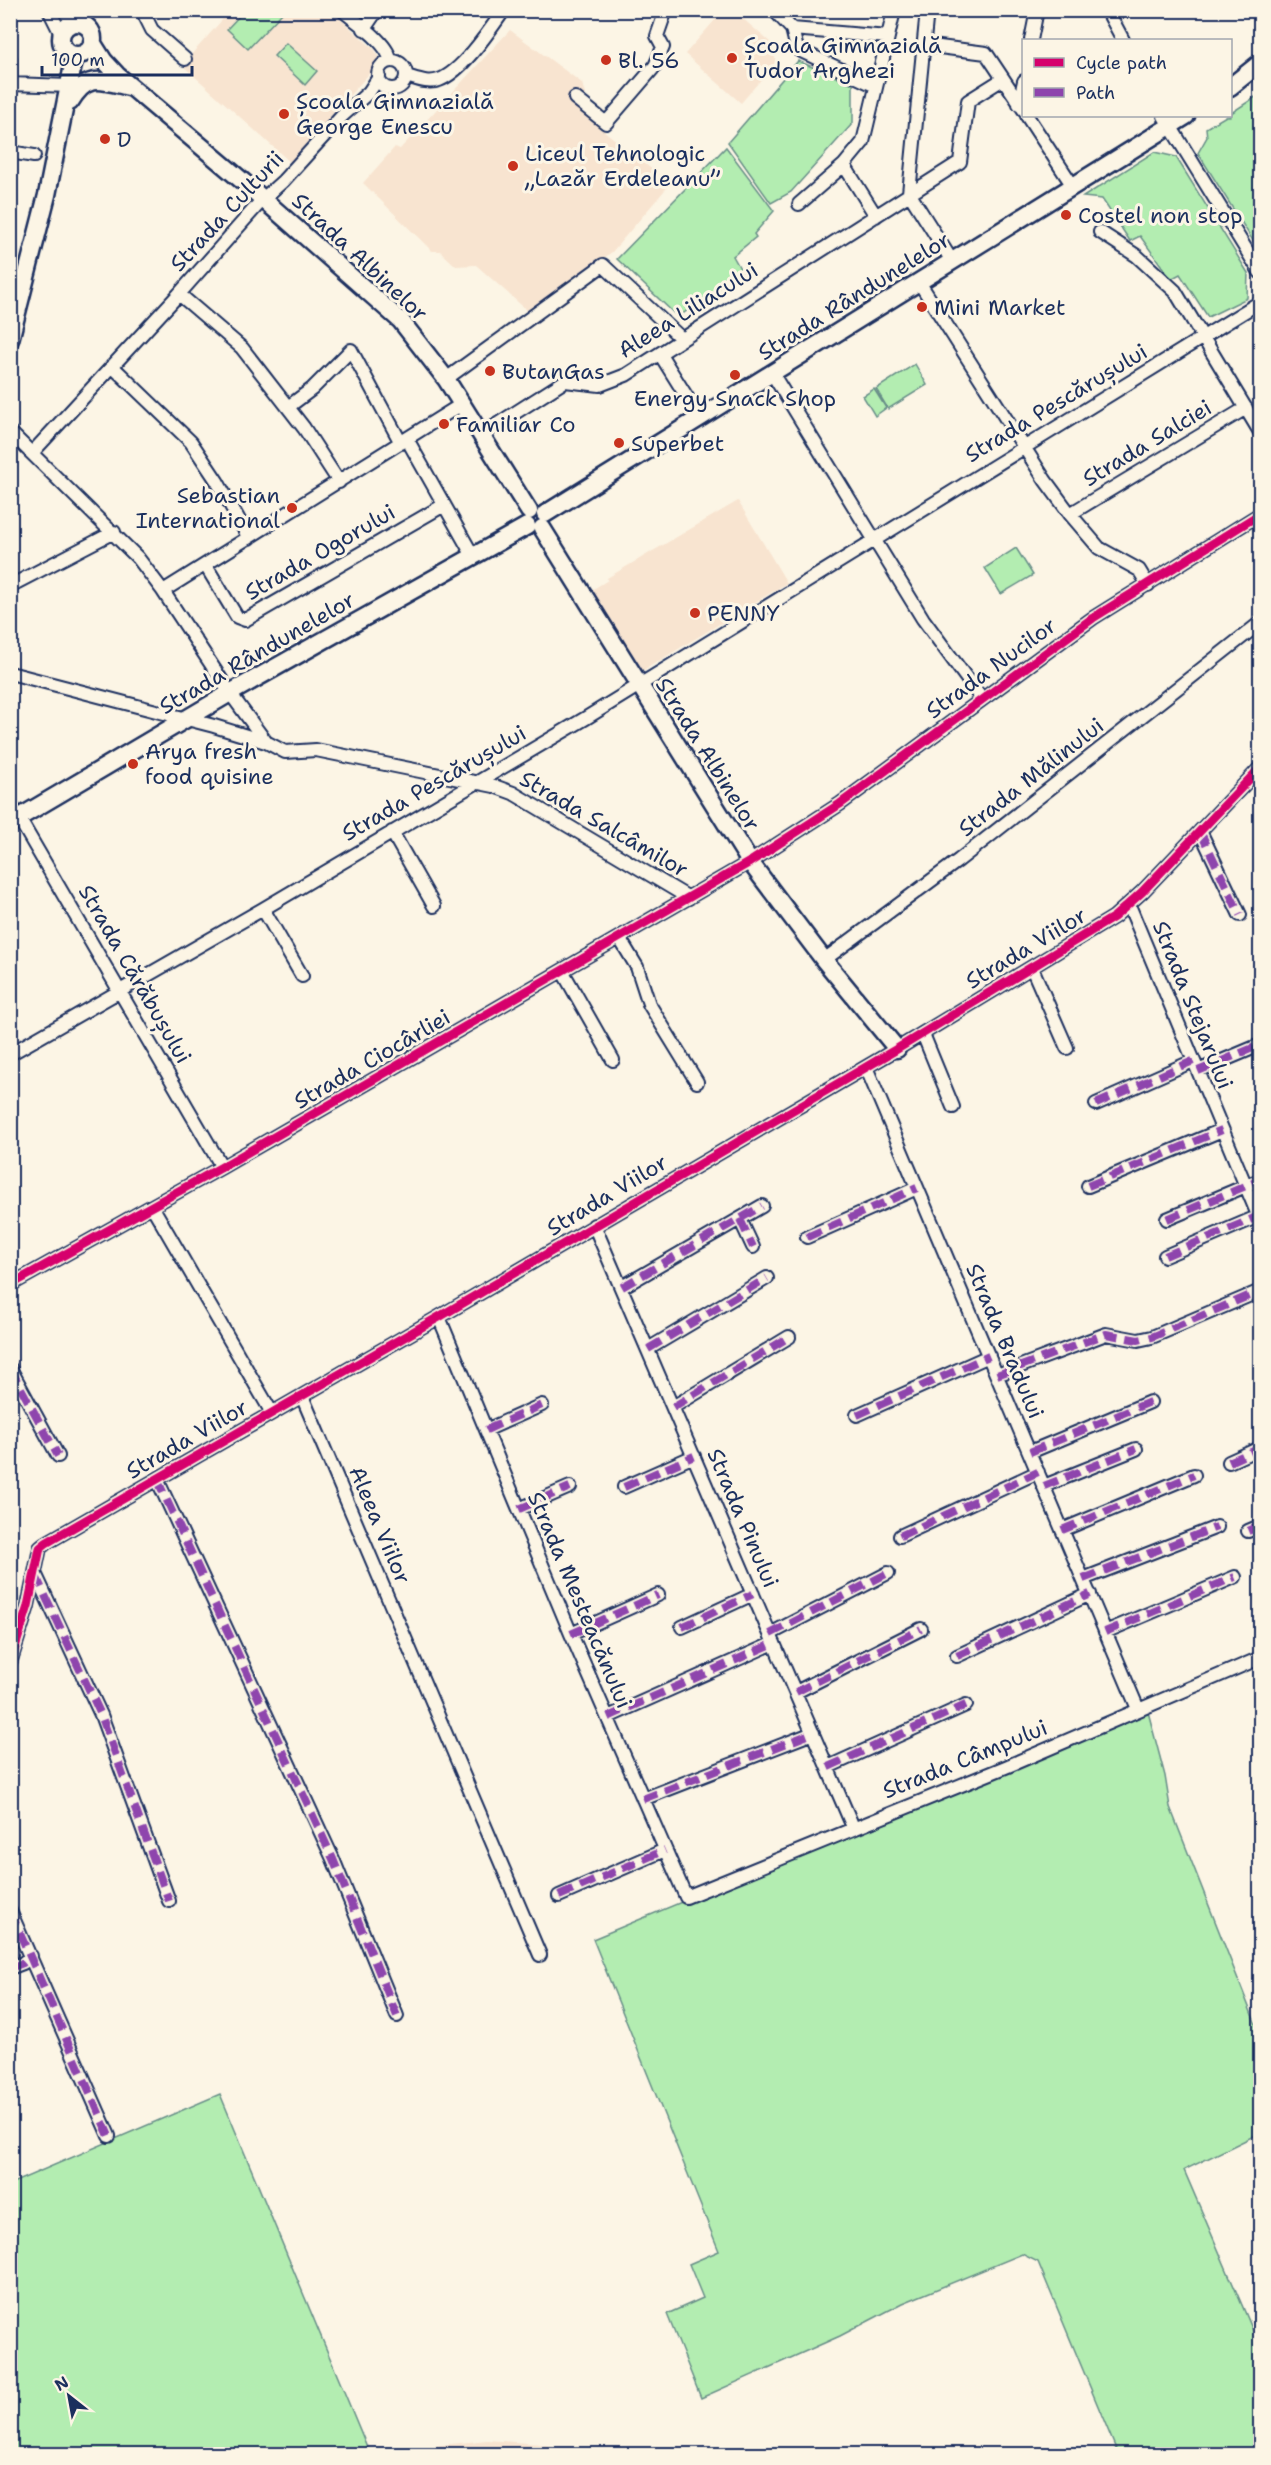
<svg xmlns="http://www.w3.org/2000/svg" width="1271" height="2465" font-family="'Shantell Sans',sans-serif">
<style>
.built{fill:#f8e4d0}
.green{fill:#b3edb1;stroke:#678e88;stroke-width:1.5}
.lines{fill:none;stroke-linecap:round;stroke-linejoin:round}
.street-casing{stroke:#1b2f5e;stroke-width:16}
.secondary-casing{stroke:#1b2f5e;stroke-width:21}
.street{stroke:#fcf5e5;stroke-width:12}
.secondary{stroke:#fcf5e5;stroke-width:16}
.quiet{stroke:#8e44ad;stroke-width:8;stroke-dasharray:15 8;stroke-linecap:butt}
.cycleway-casing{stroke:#fcf5e5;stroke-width:13}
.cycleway{stroke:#d6006c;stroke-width:9}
.poi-dot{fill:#c8321e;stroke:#fcf5e5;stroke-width:2}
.labels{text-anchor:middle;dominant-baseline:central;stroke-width:6;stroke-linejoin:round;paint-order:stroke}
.poi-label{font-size:22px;fill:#1b2f5e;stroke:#fcf5e5;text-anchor:start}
.street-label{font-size:22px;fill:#1b2f5e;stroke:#fcf5e5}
</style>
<rect width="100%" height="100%" fill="#fcf5e5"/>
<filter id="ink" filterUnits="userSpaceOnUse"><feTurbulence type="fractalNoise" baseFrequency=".0167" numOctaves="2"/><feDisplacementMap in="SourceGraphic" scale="12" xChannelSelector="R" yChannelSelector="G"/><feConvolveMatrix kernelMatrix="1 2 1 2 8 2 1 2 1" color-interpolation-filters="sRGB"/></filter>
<g filter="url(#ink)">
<!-- built -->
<path class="built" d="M231 10 331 11 375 50 378 57 377 65 290 162 182 65Z
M723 11H734L771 43 776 62 741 103 685 54Z
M510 30 582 83 592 121 670 184 612 252 529 312 476 265 456 266 440 251H432L363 183 395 147 400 149Z
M738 501 787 583 639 673 590 591 608 580 607 578Z
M487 2440 540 2444 582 2454H406L432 2446Z"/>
<!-- green -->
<path class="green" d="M244 11V10L284 11 248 49 227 29Z
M286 43 317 71 305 85 274 56Z
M798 61 853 84V123L791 192 771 203 728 142Z
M1260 94V252L1198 153 1207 137 1206 128 1226 116H1230L1231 113Z
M726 147 774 211 754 234 756 237 733 256 742 272 678 317 617 259Z
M1154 152 1176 157 1248 273 1247 298 1208 317 1180 274 1171 279 1140 236 1130 241 1102 199 1083 197Z
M915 364 927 385 888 409 876 389Z
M874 389 886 408 875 416 863 396Z
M1016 548 1033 575 1001 594 985 568Z
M1147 1708 1165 1776 1170 1807 1260 2035V2133L1184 2170 1260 2347V2454H1118L1038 2262 1022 2254 903 2303 840 2336 701 2398 667 2314 703 2298 689 2264 719 2251 593 1939Z
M220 2094 370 2454H11L10 2184Z"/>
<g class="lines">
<defs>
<path id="street" d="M49 10 62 36
M61 10 82 25
M142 10 152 30 185 59
M342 10C355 21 390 44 390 61
M774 10 792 29 888 37 894 10
M1107 10 1123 40
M364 29 377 10
M792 29 797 49 876 86
M1031 40 1037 10
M924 45 986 53 1024 110
M10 59V78
M378 75a14 14 0 1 1 28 0a14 14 0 1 1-28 0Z
M406 76C417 79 428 84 439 80 462 72 490 30 504 10
M10 84 70 86
M575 98 606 123 655 66 663 47 657 36 666 10
M1019 104 1024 81
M1027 116 1073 186
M1164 116 1260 272
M10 152 34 156
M844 165 876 216
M909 193 927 10
M909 193 952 261
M799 204 844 165 863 142 888 37
M1100 232 1137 256 1175 291 1260 432
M919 282 1045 480 1070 514 1099 548 1139 570 1148 585
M179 294 242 348 304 428 339 482
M660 354 700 418
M112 366 191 442 217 481 249 538
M772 373 923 619 981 698
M446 379 603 265 682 339
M288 407 312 389 351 350 401 443
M10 432 138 558 163 591 230 693 266 742
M482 434 565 381 600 385 626 375 960 162 968 101 1003 79
M407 439 473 556
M32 453 179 294 263 199 283 181 342 116 369 92 379 77
M1070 514 1246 408
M206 566 237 617 245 620 444 505
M10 586 114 532
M163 591 462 404
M10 673 214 726 266 742 285 752 316 750 494 786 513 793 689 898
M10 803 222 1167
M1200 831 1240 915
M392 832 434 906
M1129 905 1260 1220
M263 909 302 976
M620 939 637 967 649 1004 697 1082
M824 960 959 860 1260 623
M1032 968 1067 1048
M563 972 613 1060
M923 1034 953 1107
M10 1054 263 909 586 718 1260 302
M866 1067 1138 1709
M1198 1071 1260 1045
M1096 1104 1193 1061
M1088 1186 1222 1130
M152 1206 272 1413
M740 1219 753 1247
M1167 1219 1260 1180
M594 1225 853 1827
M807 1237 917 1188
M1165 1256 1259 1216
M10 1285 222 1167 750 862 840 804 1093 618 1260 514
M622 1287 762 1206
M439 1317 571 1634 686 1897 1008 1766 1260 1658
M648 1349 767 1278
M10 1368 58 1456
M997 1375 1106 1334 1138 1340 1152 1337 1260 1291
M302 1396 540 1955
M673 1407 789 1337
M857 1415 989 1356
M486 1430 542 1405
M1030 1452 1150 1402
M1229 1462 1260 1448
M157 1479 333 1859 397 2016
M1044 1486 1136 1449
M624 1487 694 1456
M519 1509 570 1487
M1062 1530 1194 1475
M1248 1531 1260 1526
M900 1536 1038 1472
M35 1573 101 1715 169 1901
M1083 1579 1217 1527
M682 1627 753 1594
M1105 1632 1235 1577
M571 1634 658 1595
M770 1634 888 1573
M957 1656 1090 1594
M10 1663 28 1606 40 1548 46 1543 439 1317 897 1049 1114 917 1142 892 1260 768
M796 1692 921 1629
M608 1717 774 1643
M828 1767 966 1705
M643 1799 813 1733
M559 1896 665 1850
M10 1911 109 2136
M10 1968 23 1963 31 1956"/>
<path id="secondary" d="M61 39a16 16 0 1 1 32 0a16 16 0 1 1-32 0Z
M92 42 104 61 117 75 246 184 401 321 446 379 529 511
M1230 87 1260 63
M70 102C87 73 100 80 129 87
M10 340 47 195 75 55
M545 514 1186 116
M542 528 750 862 824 960 897 1049
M10 823 230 693 527 526"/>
</defs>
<!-- street casing -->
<use href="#street" class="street-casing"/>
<!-- secondary casing -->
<use href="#secondary" class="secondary-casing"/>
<!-- street -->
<use href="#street" class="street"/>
<!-- secondary -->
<use href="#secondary" class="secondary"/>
<!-- quiet -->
<path class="quiet" d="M1200 831 1240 915
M1198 1071 1260 1045
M1096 1104 1193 1061
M1088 1186 1222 1130
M740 1219 753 1247
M1167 1219 1260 1180
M807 1237 917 1188
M1165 1256 1259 1216
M622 1287 762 1206
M648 1349 767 1278
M10 1368 58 1456
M997 1375 1106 1334 1138 1340 1152 1337 1260 1291
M673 1407 789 1337
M857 1415 989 1356
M486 1430 542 1405
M1030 1452 1150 1402
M1229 1462 1260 1448
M157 1479 333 1859 397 2016
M1044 1486 1136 1449
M624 1487 694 1456
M519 1509 570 1487
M1062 1530 1194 1475
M1248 1531 1260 1526
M900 1536 1038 1472
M35 1574 101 1715 169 1901
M1083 1579 1217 1527
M682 1627 753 1594
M1105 1632 1235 1577
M571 1634 658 1595
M770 1634 888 1573
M957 1656 1090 1594
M796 1692 921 1629
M608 1717 774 1643
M828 1767 966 1705
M643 1799 813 1733
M559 1896 665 1850
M10 1911 109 2136
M10 1968 23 1963 31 1956"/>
<defs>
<path id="cycleway" d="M10 1285 222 1167 750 862 840 804 1093 618 1260 514
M10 1663 28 1606 40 1548 46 1543 439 1317 897 1049 1114 917 1142 892 1260 768"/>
</defs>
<!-- cycleway casing -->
<use href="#cycleway" class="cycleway-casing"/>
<!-- cycleway -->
<use href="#cycleway" class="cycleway"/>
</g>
</g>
<!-- markers -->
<g class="poi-dot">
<circle cx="732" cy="58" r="6"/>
<circle cx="606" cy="60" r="6"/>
<circle cx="284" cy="114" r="6"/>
<circle cx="105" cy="139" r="6"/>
<circle cx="513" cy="166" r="6"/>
<circle cx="1066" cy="215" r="6"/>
<circle cx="922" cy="307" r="6"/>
<circle cx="490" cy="371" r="6"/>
<circle cx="735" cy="375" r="6"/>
<circle cx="444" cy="424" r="6"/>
<circle cx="619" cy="443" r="6"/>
<circle cx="292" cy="508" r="6"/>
<circle cx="695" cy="613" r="6"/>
<circle cx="133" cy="764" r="6"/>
</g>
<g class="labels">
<!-- poi labels -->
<g class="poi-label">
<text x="744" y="45">Școala Gimnazială<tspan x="744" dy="25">Tudor Arghezi</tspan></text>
<text x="618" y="60">Bl. 56</text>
<text x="296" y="101">Școala Gimnazială<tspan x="296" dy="25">George Enescu</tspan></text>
<text x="117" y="139">D</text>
<text x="525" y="153">Liceul Tehnologic<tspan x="525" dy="25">„Lazăr Erdeleanu”</tspan></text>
<text x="1078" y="215">Costel non stop</text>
<text x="934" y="307">Mini Market</text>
<text x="502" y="371">ButanGas</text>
<text x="735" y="398" text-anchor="middle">Energy Snack Shop</text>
<text x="456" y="424">Familiar Co</text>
<text x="631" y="443">Superbet</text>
<text x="280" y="495" text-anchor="end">Sebastian<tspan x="280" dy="25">International</tspan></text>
<text x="707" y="613">PENNY</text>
<text x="145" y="751">Arya fresh<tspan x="145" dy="25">food quisine</tspan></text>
</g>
<!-- street labels -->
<g class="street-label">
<text transform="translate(227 211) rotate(-47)">Strada Culturii</text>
<text transform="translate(360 257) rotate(43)">Strada Albinelor</text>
<text transform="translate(854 296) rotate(-32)">Strada Rândunelelor</text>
<text transform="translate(688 310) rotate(-32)">Aleea Liliacului</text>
<text transform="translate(1056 403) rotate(-31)">Strada Pescărușului</text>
<text transform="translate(1147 443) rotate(-31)">Strada Salciei</text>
<text transform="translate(320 552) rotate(-30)">Strada Ogorului</text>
<text transform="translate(257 653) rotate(-30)">Strada Rândunelelor</text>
<text transform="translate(991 668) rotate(-36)">Strada Nucilor</text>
<text transform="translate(708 754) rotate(58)">Strada Albinelor</text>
<text transform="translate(1031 777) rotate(-38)">Strada Mălinului</text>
<text transform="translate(434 783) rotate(-30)">Strada Pescărușului</text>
<text transform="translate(604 824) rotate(30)">Strada Salcâmilor</text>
<text transform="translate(1026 948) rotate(-31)">Strada Viilor</text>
<text transform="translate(135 974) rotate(60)">Strada Cărăbușului</text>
<text transform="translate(1193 1005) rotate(68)">Strada Stejarului</text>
<text transform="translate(372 1059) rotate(-30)">Strada Ciocârliei</text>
<text transform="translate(607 1195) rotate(-31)">Strada Viilor</text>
<text transform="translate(1005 1341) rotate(67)">Strada Bradului</text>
<text transform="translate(187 1439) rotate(-30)">Strada Viilor</text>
<text transform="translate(743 1518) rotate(67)">Strada Pinului</text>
<text transform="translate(380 1525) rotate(67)">Aleea Viilor</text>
<text transform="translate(580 1600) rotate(67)">Strada Mesteacănului</text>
<text transform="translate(965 1759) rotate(-22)">Strada Câmpului</text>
</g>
</g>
<!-- margin -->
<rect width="1271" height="2465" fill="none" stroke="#fcf5e5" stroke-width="36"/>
<rect x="18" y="18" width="1235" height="2429" fill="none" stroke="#1b2f5e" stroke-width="2" filter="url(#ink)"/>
<!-- legend -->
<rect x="1022" y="39" width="210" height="78" fill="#fcf5e5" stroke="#a2a6af" stroke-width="1.5"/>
<rect x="1034" y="58" width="30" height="9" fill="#d6006c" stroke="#a2a6af" stroke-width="1.5"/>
<text x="1076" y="69" font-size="18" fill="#1b2f5e">Cycle path</text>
<rect x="1034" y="88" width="30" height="9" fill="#8e44ad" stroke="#a2a6af" stroke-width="1.5"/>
<text x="1076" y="99" font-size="18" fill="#1b2f5e">Path</text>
<!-- north arrow -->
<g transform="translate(69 2396) rotate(329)" stroke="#fcf5e5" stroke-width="4.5" paint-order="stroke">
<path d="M0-4.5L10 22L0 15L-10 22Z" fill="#1b2f5e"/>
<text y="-9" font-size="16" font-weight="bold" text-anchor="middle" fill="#1b2f5e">N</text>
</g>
<!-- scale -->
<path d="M42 66v9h150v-9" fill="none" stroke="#1b2f5e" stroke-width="3"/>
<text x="51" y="66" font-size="18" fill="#1b2f5e" stroke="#fcf5e5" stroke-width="4.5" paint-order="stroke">100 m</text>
</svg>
